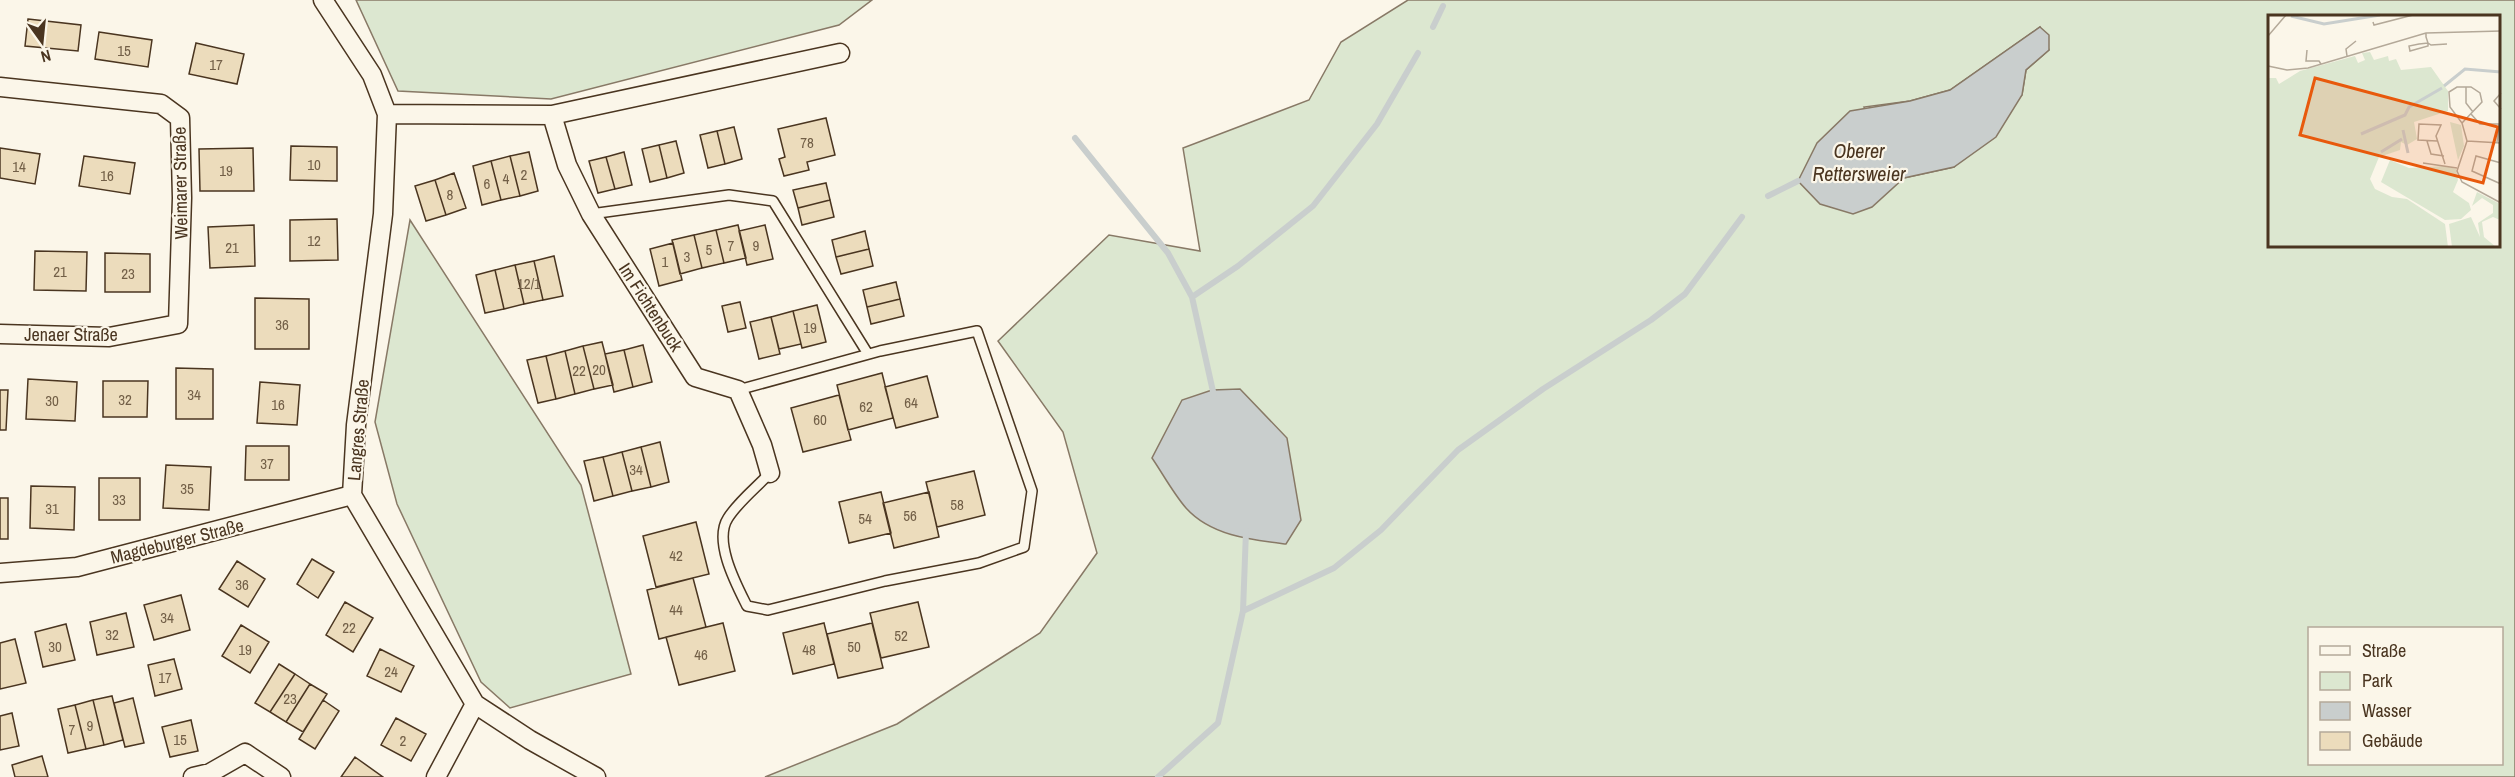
<svg xmlns="http://www.w3.org/2000/svg" width="2515" height="777" font-family="'Archivo Narrow',sans-serif">
<style>
.green{fill:#dce7d0;stroke:#887966;stroke-width:1.5;fill-rule:evenodd}
.water{fill:#c9cecd;stroke:#887966;stroke-width:1.5}
.lines{fill:none;stroke-linecap:round;stroke-linejoin:round}
.stream{stroke:#c9cecd;stroke-width:6}
.building{fill:#ecdcbc;stroke:#4a3520;stroke-width:1.5}
.service-casing{stroke:#4a3520;stroke-width:12}
.minor-casing{stroke:#4a3520;stroke-width:21}
.service{stroke:#fbf6e9;stroke-width:9}
.minor{stroke:#fbf6e9;stroke-width:18}
.labels{text-anchor:middle;dominant-baseline:central;stroke-width:4.5;stroke-linejoin:round;paint-order:stroke}
.number-label{font-size:15px;fill:#725f47}
.street-label{font-size:18px;fill:#4a3520;stroke:#fbf6e9}
.water-label{font-size:20px;font-style:italic;fill:#4a3520;stroke:#fbf6e9}
.inset-river{fill:none;stroke:#c9cecd;stroke-width:3}
.inset-road{fill:none;stroke:#b4a999;stroke-width:1.5}
.view{fill:#e8590c;fill-opacity:0.15;stroke:#e8590c;stroke-width:3}
.inset-edge{fill:none;stroke:#4a3520;stroke-width:3}
</style>
<rect width="100%" height="100%" fill="#fbf6e9"/>
<!-- green -->
<path class="green" d="M356 0H872L839 25 551 99 398 91Z
M1408 0H2515V777H765L897 724 1040 633 1097 553 1063 432 998 341 1109 235 1200 251 1183 148 1309 100 1341 42ZM2269 16H2498V246H2269ZM2040 27 2049 50 2026 70 2022 95 1954 167 1904 178 1864 107 1910 101 1950 90ZM2310 628H2502V764H2310Z
M410 220 581 485 631 674 510 708 481 682 397 504 375 422Z"/>
<!-- water -->
<path class="water" d="M2040 27 2049 35V50L2026 70 2022 95 1996 137 1954 167 1904 178 1872 207 1853 214 1820 204 1798 181 1817 143 1850 111 1910 101 1950 90Z
M1240 389 1287 438 1301 520 1286 544C1252 540 1211 536 1186 508 1173 493 1163 474 1152 458L1182 400 1212 390Z"/>
<g class="lines">
<!-- stream -->
<path class="stream" d="M1433 27 1443 6
M1075 138 1168 253 1192 297 1214 396
M1768 196 1798 181
M1192 297 1238 266 1313 206 1377 124 1418 53
M1243 611 1246 531
M1158 777 1218 723 1243 611 1334 568 1381 530 1458 450 1543 389 1651 320 1685 294 1742 217"/>
</g>
<!-- building -->
<path class="building" d="M28 19 81 25 78 51 25 46Z
M99 32 152 40 148 67 95 59Z
M196 43 244 54 237 84 189 74Z
M826 118 835 155 807 162 809 170 784 176 779 159 785 157 778 129Z
M734 127 742 159 725 164 717 131Z
M717 131 725 164 708 168 700 135Z
M676 141 684 173 667 178 659 145Z
M659 145 667 178 650 182 642 149Z
M291 146 337 147V181L290 180Z
M0 148 40 154 35 184 0 178Z
M253 148 254 191H200L199 149Z
M529 152 538 191 520 196 510 156Z
M624 152 632 185 615 189 606 157Z
M84 156 135 163 130 194 79 186Z
M510 156 520 196 501 200 491 161Z
M606 157 615 189 598 193 589 161Z
M491 161 501 200 482 205 473 166Z
M454 173 466 208 446 215 435 180Z
M435 180 446 215 426 221 415 186Z
M826 183 830 200 798 208 793 190Z
M830 200 834 217 802 225 798 208Z
M337 219 338 260 290 261V220Z
M254 225 255 266 210 268 208 227Z
M738 225 746 258 724 263 716 230Z
M765 225 773 259 747 265 739 231Z
M716 230 724 263 702 268 694 235Z
M865 231 869 249 836 257 832 240Z
M694 235 702 268 680 274 672 240Z
M673 243 682 280 659 286 650 249Z
M869 249 873 266 841 274 836 257Z
M35 251 87 252 86 291 34 290Z
M105 253 150 254V292H105Z
M554 256 563 296 543 300 534 261Z
M534 261 543 300 524 304 515 265Z
M515 265 524 304 504 309 495 270Z
M495 270 504 309 485 313 476 275Z
M896 282 900 299 867 307 863 290Z
M255 298 309 299V349H255Z
M900 299 904 316 871 324 867 307Z
M740 302 746 328 728 332 722 306Z
M817 305 826 342 802 348 793 311Z
M793 311 801 344 779 349 771 317Z
M771 317 780 354 759 359 750 322Z
M602 342 613 385 594 389 583 346Z
M643 345 652 382 633 387 624 350Z
M583 346 594 389 575 394 565 351Z
M624 350 633 387 614 392 605 354Z
M565 351 575 394 556 399 546 356Z
M546 356 556 399 538 403 527 360Z
M176 368 213 369V419H176Z
M882 373 893 418 848 430 837 385Z
M927 376 938 417 896 428 885 387Z
M28 379 77 382 75 421 26 419Z
M103 381H148L147 417H103Z
M260 382 300 385 297 425 257 423Z
M0 390H8L6 430H0Z
M839 395 851 440 803 452 791 408Z
M660 442 669 482 651 487 641 447Z
M246 446H289V480H245Z
M641 447 651 487 632 491 622 452Z
M622 452 632 491 613 496 603 457Z
M603 457 613 496 594 501 584 461Z
M166 465 211 467 209 510 163 508Z
M974 471 985 515 937 527 926 482Z
M99 478H140V520H99Z
M31 486 75 487 74 530 30 528Z
M881 492 891 533 849 543 839 502Z
M929 492 939 537 894 548 883 503Z
M0 498H8V539H0Z
M696 522 709 574 656 587 643 536Z
M312 559 334 572 318 598 297 584Z
M237 561 265 579 248 607 219 589Z
M693 578 706 627 659 639 647 590Z
M181 595 190 630 154 640 144 605Z
M345 602 373 618 353 652 326 635Z
M918 602 929 647 881 658 870 613Z
M126 613 134 647 97 655 90 622Z
M723 623 735 671 679 685 666 637Z
M824 623 834 664 793 674 783 633Z
M872 623 883 668 838 678 827 634Z
M66 624 75 660 43 667 35 632Z
M241 625 269 642 250 673 222 656Z
M15 639 26 683 0 689V643Z
M380 649 414 666 401 692 367 676Z
M174 659 182 689 155 696 148 665Z
M279 664 295 674 270 712 255 703Z
M295 674 310 684 286 722 270 712Z
M310 684 327 694 303 732 286 722Z
M112 696 123 740 104 745 93 700Z
M133 698 144 743 125 747 114 703Z
M93 700 104 745 86 749 75 705Z
M323 700 339 711 315 749 299 739Z
M75 705 86 749 68 753 58 709Z
M12 713 19 746 0 750V716Z
M396 718 426 734 411 761 381 745Z
M191 720 198 751 170 757 162 727Z
M42 756 48 777H15L12 765Z
M355 757 383 777H341Z"/>
<g class="lines">
<defs>
<path id="service" d="M591 214 729 195 773 201 868 354
M738 390 880 351 977 331 1032 491 1024 547 979 563 885 581 768 610 747 606C736 584 713 541 728 518 738 502 757 487 770 473"/>
<path id="minor" d="M323 0 372 75 387 114 383 214 356 425 352 495 475 704 530 740 596 777
M0 87 161 104 180 118 182 198 178 324 109 337 0 334
M387 114 552 115 840 53
M552 115 567 165 591 214 695 377 738 390 762 445 770 473
M0 573 77 567 352 495
M193 777 210 773 245 753 281 777
M436 777 475 704"/>
</defs>
<!-- service casing -->
<use href="#service" class="service-casing"/>
<!-- minor casing -->
<use href="#minor" class="minor-casing"/>
<!-- service -->
<use href="#service" class="service"/>
<!-- minor -->
<use href="#minor" class="minor"/>
</g>
<g class="labels">
<!-- number labels -->
<g class="number-label">
<text x="124" y="50">15</text>
<text x="216" y="64">17</text>
<text x="807" y="142">78</text>
<text x="314" y="164">10</text>
<text x="19" y="166">14</text>
<text x="226" y="170">19</text>
<text x="524" y="174">2</text>
<text x="107" y="175">16</text>
<text x="506" y="178">4</text>
<text x="487" y="183">6</text>
<text x="450" y="194">8</text>
<text x="314" y="240">12</text>
<text x="731" y="245">7</text>
<text x="756" y="245">9</text>
<text x="232" y="247">21</text>
<text x="709" y="249">5</text>
<text x="687" y="256">3</text>
<text x="665" y="261">1</text>
<text x="60" y="271">21</text>
<text x="128" y="273">23</text>
<text x="529" y="283">12/1</text>
<text x="282" y="324">36</text>
<text x="810" y="327">19</text>
<text x="599" y="369">20</text>
<text x="579" y="370">22</text>
<text x="194" y="394">34</text>
<text x="125" y="399">32</text>
<text x="52" y="400">30</text>
<text x="911" y="402">64</text>
<text x="278" y="404">16</text>
<text x="866" y="406">62</text>
<text x="820" y="419">60</text>
<text x="267" y="463">37</text>
<text x="636" y="469">34</text>
<text x="187" y="488">35</text>
<text x="119" y="499">33</text>
<text x="957" y="504">58</text>
<text x="52" y="508">31</text>
<text x="910" y="515">56</text>
<text x="865" y="518">54</text>
<text x="676" y="555">42</text>
<text x="242" y="584">36</text>
<text x="676" y="609">44</text>
<text x="167" y="617">34</text>
<text x="349" y="627">22</text>
<text x="112" y="634">32</text>
<text x="901" y="635">52</text>
<text x="55" y="646">30</text>
<text x="854" y="646">50</text>
<text x="245" y="649">19</text>
<text x="809" y="649">48</text>
<text x="701" y="654">46</text>
<text x="391" y="671">24</text>
<text x="165" y="677">17</text>
<text x="290" y="698">23</text>
<text x="90" y="725">9</text>
<text x="72" y="729">7</text>
<text x="180" y="739">15</text>
<text x="403" y="740">2</text>
</g>
<!-- street labels -->
<g class="street-label">
<text transform="translate(180 183) rotate(-91)">Weimarer Straße</text>
<text transform="translate(651 307) rotate(57)">Im Fichtenbuck</text>
<text x="71" y="334">Jenaer Straße</text>
<text transform="translate(358 430) rotate(-85)">Langres Straße</text>
<text transform="translate(177 541) rotate(-14)">Magdeburger Straße</text>
</g>
<!-- water labels -->
<g class="water-label">
<text x="1859" y="150">Oberer<tspan x="1859" dy="23">Rettersweier</tspan></text>
</g>
</g>
<!-- overview -->
<g transform="translate(2268 15)">
<rect width="232" height="232" fill="#fbf6e9"/>
<path d="M102 37 106 45 120 41 121 46 128 44 133 55 163 52 180 76V96L146 107 149 124 139 130 133 127 132 135 111 142 102 164 107 174 124 182 139 184 177 209 180 232H0V63H8L11 69 32 56 87 41 90 48 97 45 94 38ZM182 107 193 110 196 131 190 145ZM122 145 141 153 177 151 188 154 190 165 185 177 201 188 203 195 193 204 177 205 113 167ZM209 177 232 189V205L225 202 214 207 216 222 228 232H184L181 209 203 202 212 222 210 208 225 198V190L214 183 204 191Z" fill="#dce7d0"/>
<path class="inset-river" d="M23 1 56 9 112 0M176 71 197 54 233 57M135 115 140 138M93 119 137 100 141 92 174 73M113 137 134 124"/>
<path class="inset-road" d="M105 7 106 10 145 0M158 18V22L160 28V31L142 36 141 31 151 29 160 28 163 30 179 29M0 21 18 0M39 35 38 46H51L53 49M79 41 78 34 88 26M0 51 19 55 40 53 158 18 233 16M198 72V88L205 97M233 78 226 86 233 94M203 99 212 109H231L229 127M194 108 214 87 212 78 203 72H189L181 77 182 92 194 108 199 126 189 156 194 167 233 188M159 126 163 139 176 141M169 126 150 125 151 109 173 110 168 121 177 149M199 126 233 128M155 148 189 153M233 148 208 141 204 156 233 169"/>
<path class="view" d="M47 63 230 112 215 168 32 120Z"/>
<rect width="232" height="232" class="inset-edge"/>
</g>
<!-- legend -->
<rect x="2308" y="627" width="195" height="138" fill="#fbf6e9" stroke="#b4a999" stroke-width="1.5"/>
<rect x="2320" y="646" width="30" height="9" fill="#fbf6e9" stroke="#b4a999" stroke-width="1.5"/>
<text x="2362" y="657" font-size="18" fill="#4a3520">Straße</text>
<rect x="2320" y="672" width="30" height="18" fill="#dce7d0" stroke="#b4a999" stroke-width="1.5"/>
<text x="2362" y="687" font-size="18" fill="#4a3520">Park</text>
<rect x="2320" y="702" width="30" height="18" fill="#c9cecd" stroke="#b4a999" stroke-width="1.5"/>
<text x="2362" y="717" font-size="18" fill="#4a3520">Wasser</text>
<rect x="2320" y="732" width="30" height="18" fill="#ecdcbc" stroke="#b4a999" stroke-width="1.5"/>
<text x="2362" y="747" font-size="18" fill="#4a3520">Gebäude</text>
<!-- north arrow -->
<g transform="translate(42 42) rotate(165)" stroke="#fbf6e9" stroke-width="4.5" paint-order="stroke">
<path d="M0-4.5L10 22L0 15L-10 22Z" fill="#4a3520"/>
<text y="-9" font-size="16" font-weight="bold" text-anchor="middle" fill="#4a3520">N</text>
</g>
</svg>
